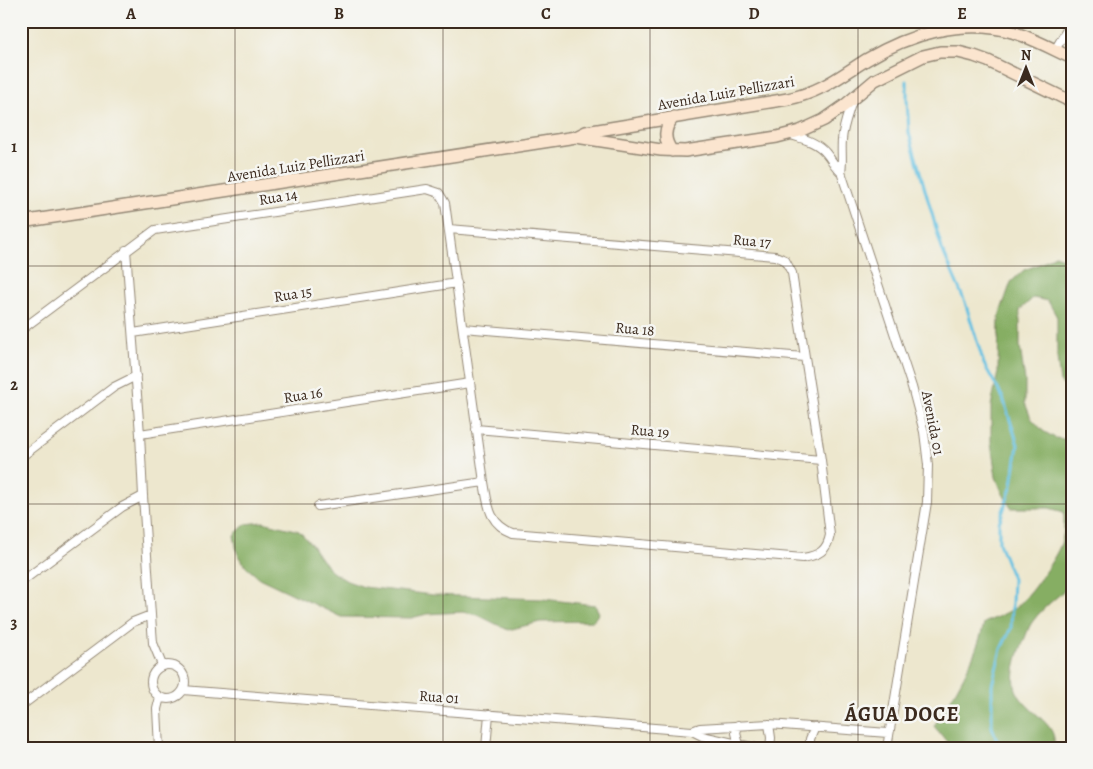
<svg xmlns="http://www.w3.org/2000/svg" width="1093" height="769" font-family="Alegreya,serif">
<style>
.forest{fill:#86ae64;stroke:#606c41}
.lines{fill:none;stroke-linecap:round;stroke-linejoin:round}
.stream{stroke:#64c1e2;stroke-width:3}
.street-casing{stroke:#948876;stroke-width:10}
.secondary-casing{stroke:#948876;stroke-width:14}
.street{stroke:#fff;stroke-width:8}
.secondary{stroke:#fbe5cf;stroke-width:11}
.grid{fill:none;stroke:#3b2a1e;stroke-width:1;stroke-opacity:0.55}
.labels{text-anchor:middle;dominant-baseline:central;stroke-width:5;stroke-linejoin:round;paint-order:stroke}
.street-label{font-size:15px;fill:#3b2a1e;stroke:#f6f6f2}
.district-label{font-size:20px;font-weight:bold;letter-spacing:1px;fill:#3b2a1e;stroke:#f6f6f2}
.neatline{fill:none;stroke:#3b2a1e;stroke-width:2}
.grid-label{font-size:16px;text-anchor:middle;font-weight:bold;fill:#3b2a1e}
</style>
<rect width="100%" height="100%" fill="#f6f6f2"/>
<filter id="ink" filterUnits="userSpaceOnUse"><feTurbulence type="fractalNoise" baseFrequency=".02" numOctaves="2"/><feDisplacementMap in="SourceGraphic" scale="10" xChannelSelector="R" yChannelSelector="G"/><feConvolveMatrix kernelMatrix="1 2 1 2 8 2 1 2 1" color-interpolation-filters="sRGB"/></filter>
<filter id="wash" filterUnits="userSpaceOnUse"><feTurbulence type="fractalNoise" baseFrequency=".0096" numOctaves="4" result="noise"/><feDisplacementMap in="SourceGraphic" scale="20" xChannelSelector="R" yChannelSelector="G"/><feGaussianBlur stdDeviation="1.12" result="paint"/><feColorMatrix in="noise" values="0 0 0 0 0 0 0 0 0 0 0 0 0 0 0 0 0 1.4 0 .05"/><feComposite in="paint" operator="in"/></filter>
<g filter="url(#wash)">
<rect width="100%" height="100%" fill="#ede7ce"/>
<!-- forest -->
<path class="forest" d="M1055 255 1070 261 1072 268V394L1060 382 1057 357V317L1048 301 1033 298 1020 310V347L1025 381V403L1031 418 1043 431 1055 438 1072 440V584C1059 596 1044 606 1033 621 1028 627 1026 637 1022 645 1017 657 1013 673 1015 686 1020 711 1062 722 1053 748H956L947 742 934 726C953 697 977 657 984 623 995 618 1005 614 1015 608 1027 600 1055 559 1060 546 1065 536 1064 522 1064 512L1049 508H1011L1002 492 996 477 991 443V406L998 372 999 316 1011 282 1024 270 1040 264Z
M263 522 299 531 311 544 321 559 332 572 347 581 364 587 433 595 543 599 595 605 599 613 593 621 540 622 508 630 478 615 462 612 427 614 411 618 341 617 259 578 246 567 237 552 234 535 246 524Z"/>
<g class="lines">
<!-- stream -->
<path class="stream" d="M907 81V100L909 133 942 249 965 302 984 364 1003 398 1018 445 1012 485 999 523V543L1013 579 1011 628 1001 649 992 685V727L1000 748"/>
</g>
</g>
<g filter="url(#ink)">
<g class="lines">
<defs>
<path id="street" d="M1055 50 1072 21
M853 98C849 112 843 125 842 140 841 151 843 161 841 172L912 387 924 432 928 465 927 502 887 748
M791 135C804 139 817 142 826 153 832 160 834 166 841 172
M126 250 140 434 143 496 151 615 153 643 162 665
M463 328 804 357
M21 330 155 230 427 189 439 193 445 203 484 482C488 504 488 524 513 533L803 558C819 555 827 551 830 535L821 460 792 273 785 260 775 256 449 229
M133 333 457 283
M476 429 821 460
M140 434 470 383
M21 457 114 387 136 376
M318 506 484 482
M21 582 122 507 143 496
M151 682a17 17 0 1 1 34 0a17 17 0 1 1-34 0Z
M183 690 692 731 702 736 756 748
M21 706 133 622 151 615
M769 724 771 738 770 748
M738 725 736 733 739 745
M692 731 700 728 769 724 888 733
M21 739 28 748
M159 748 157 709 160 697
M486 748 489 714
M810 748V739L815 727"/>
<path id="secondary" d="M576 137 661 150 685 151 777 137 800 131 824 120 844 106 875 80 923 56 940 52H958L974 56 988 61 1072 102
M672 151C663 139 664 127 674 117
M21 222 576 137 586 132 788 99C821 92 839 77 866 60 909 34 963 18 1012 32 1033 38 1052 49 1072 58"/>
</defs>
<!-- street casing -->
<use href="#street" class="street-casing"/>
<!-- secondary casing -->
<use href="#secondary" class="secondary-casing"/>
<!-- street -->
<use href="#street" class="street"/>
<!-- secondary -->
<use href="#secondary" class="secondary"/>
</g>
</g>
<!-- grid -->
<path class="grid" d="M235 21V748M443 21V748M650 21V748M858 21V748M21 266H1072M21 504H1072"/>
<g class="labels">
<!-- street labels -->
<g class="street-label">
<text transform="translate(726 93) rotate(-10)">Avenida Luiz Pellizzari</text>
<text transform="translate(296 166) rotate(-9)">Avenida Luiz Pellizzari</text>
<text transform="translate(278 197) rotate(-9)">Rua 14</text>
<text transform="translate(752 241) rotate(5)">Rua 17</text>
<text transform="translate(293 294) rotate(-9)">Rua 15</text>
<text transform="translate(635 329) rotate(5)">Rua 18</text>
<text transform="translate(303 395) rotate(-9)">Rua 16</text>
<text transform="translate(933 423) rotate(79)">Avenida 01</text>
<text transform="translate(650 431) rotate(5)">Rua 19</text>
<text transform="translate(439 697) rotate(4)">Rua 01</text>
</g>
<!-- district labels -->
<g class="district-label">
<text x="902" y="714">ÁGUA DOCE</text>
</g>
</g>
<!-- margin -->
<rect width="1093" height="769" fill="none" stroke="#f6f6f2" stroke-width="55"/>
<!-- north arrow -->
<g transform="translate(1026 68)" stroke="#f6f6f2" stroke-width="4" paint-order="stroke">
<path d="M0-4L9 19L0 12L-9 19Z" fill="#3b2a1e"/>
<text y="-8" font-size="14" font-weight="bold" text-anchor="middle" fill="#3b2a1e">N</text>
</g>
<rect x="28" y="28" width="1038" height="714" class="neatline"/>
<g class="grid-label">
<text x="131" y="19">A</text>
<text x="339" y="19">B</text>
<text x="546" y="19">C</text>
<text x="754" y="19">D</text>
<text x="962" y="19">E</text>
<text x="14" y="152">1</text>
<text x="14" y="390">2</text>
<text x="14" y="628">3</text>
</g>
</svg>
